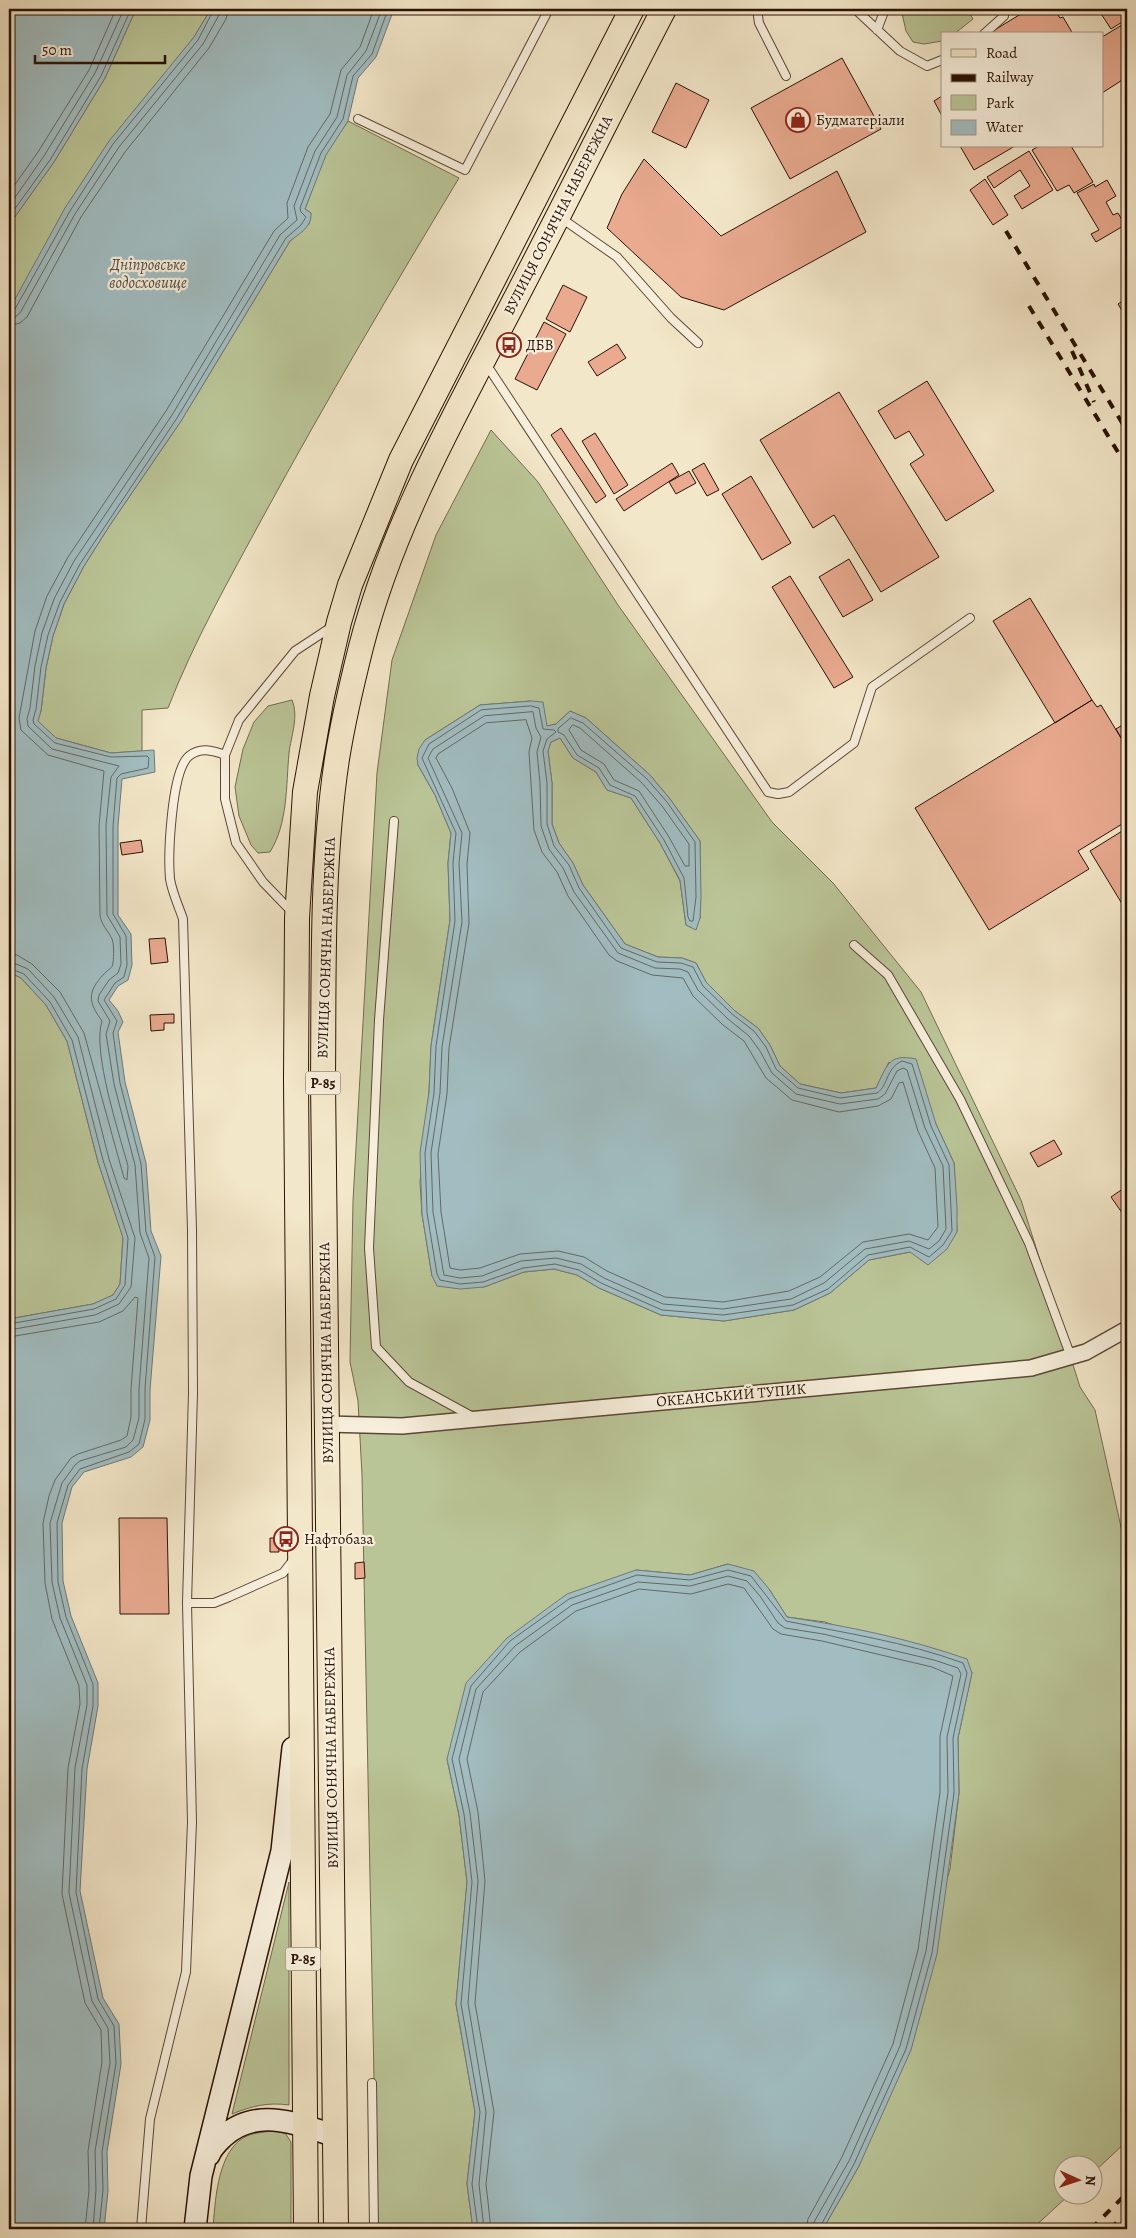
<svg xmlns="http://www.w3.org/2000/svg" width="1136" height="2238" font-family="Alegreya,serif">
<style>
.green{fill:#bac597;stroke:#726c4e;fill-rule:evenodd}
.water{fill:#a1bdc1;stroke:#717975}
.lines{fill:none;stroke-linecap:round;stroke-linejoin:round}
.shore{stroke:#666862;stroke-width:1}
.building{fill:#e9aa90;stroke:#2a1204}
.lane-casing{stroke:#5c4735;stroke-width:10}
.street-casing{stroke:#5c4735;stroke-width:18}
.secondary-casing{stroke:#2a1204;stroke-width:24}
.primary-casing{stroke:#2a1204;stroke-width:26}
.lane{stroke:#f7efdc;stroke-width:8}
.street{stroke:#f7efdc;stroke-width:15}
.secondary{stroke:#f7efdc;stroke-width:21}
.primary{stroke:#f3e7c9;stroke-width:24}
.rail{stroke:#2a1204;stroke-width:4;stroke-dasharray:9 9;stroke-linecap:butt}
.labels{text-anchor:middle;dominant-baseline:central;stroke-width:4.5;stroke-linejoin:round;paint-order:stroke}
.shield{fill:#f7efdc;stroke:#685445;stroke-width:1}
.shield-label{font-size:14px;font-weight:bold;fill:#2a1204}
.poi-label{font-size:15px;fill:#2a1204;stroke:#f7efdc;text-anchor:start}
.street-label{font-size:15px;fill:#2a1204;stroke:#f7efdc}
.water-label{font-size:16px;font-style:italic;fill:#544e46;stroke:#f7efdc}
</style>
<rect width="100%" height="100%" fill="#f3e7c9"/>
<filter id="stains"><feTurbulence type="fractalNoise" baseFrequency=".004" numOctaves="4"/><feColorMatrix values="0 0 0 0 .2 0 0 0 0 .09 0 0 0 0 .02 0 0 0 .5 -.17"/></filter>
<radialGradient id="worn" r=".72"><stop offset=".6" stop-color="#630" stop-opacity="0"/><stop offset="1" stop-color="#630" stop-opacity=".3"/></radialGradient>
<!-- green -->
<path class="green" d="M136 9H211L194 37 25 283 9 310V225L54 162 105 78Z
M901 9H967L973 19 954 34H942V41L924 44 913 42 906 31Z
M348 121 459 178C392 289 326 401 264 515 230 578 194 641 168 708L142 710V751L111 753 56 738 37 721 41 711 46 668 53 636 64 604 84 566 110 525 181 421 290 241 309 224 311 213 305 209 325 155Z
M491 430 538 482 618 605 772 822 833 883 921 992 1021 1200 1080 1387 1095 1410 1127 1554V2141L1094 2172V2166H1064V2196H1068L1032 2229H823L859 2166 950 1869 959 1793 958 1738 972 1672 825 1622 787 1617 769 1589 728 1564 690 1575 636 1570 447 1759 459 1815 467 1882 456 2004 475 2112 467 2184 473 2229H377L362 1475 358 1401 350 1362 353 1201 377 773 392 660 436 535ZM531 701 547 726 556 724 570 711 586 718 650 775 670 799 700 841V918L695 929 686 925 680 881 660 843 631 798 607 790 596 772 573 758 560 738 551 742 548 751 552 783V824L559 843 573 863 583 885 625 944 658 957 682 958 696 963 706 982 735 1011 758 1028 770 1045 780 1066 800 1084 841 1093 876 1088 889 1062 936 1124 954 1163 957 1232 910 1252 869 1260 830 1293 794 1310 724 1321 661 1315 599 1288 577 1275 554 1269 524 1272 484 1287 432 1276 422 1214 420 1182 429 1092 431 1046 450 920 448 863 451 833 435 795 418 765 425 740 480 705Z
M292 700C299 717 291 736 289 753 286 786 288 823 270 852L258 853 251 845 239 816 235 787 243 749 254 722 268 706Z
M9 972 21 978 46 1005 67 1041 98 1162 123 1237 120 1284 113 1295 93 1304 9 1319Z
M289 1882V2105C268 2102 252 2106 232 2114Z
M274 2131 285 2133 291 2142V2229H213C215 2203 217 2158 240 2140 249 2133 262 2132 274 2131Z"/>
<!-- water -->
<path class="water" d="M9 9H136L105 78 54 162 9 225Z
M211 9H394L376 57 358 78 348 121 326 155 305 209 311 213C312 227 300 233 290 241L181 421 110 525 84 566 64 604 53 636 46 668 41 711 38 721 56 738 111 753 154 750 155 772 122 779 118 826V915L131 934 132 965 128 980 118 986 109 1000 118 1011 123 1022 118 1032 125 1082 146 1163 151 1231 161 1256 150 1390V1420L143 1447 131 1457 84 1472 72 1487 62 1523 63 1581 71 1616 98 1683V1706L87 1769 80 1891 103 1998 119 2024 121 2064 107 2152 108 2191 104 2229H9V1319L93 1304 113 1295 120 1284 123 1238 98 1162 67 1041 46 1005 21 978 9 972V310L65 208 109 141 194 37Z
M531 701 543 702 547 726 556 724 570 711 586 718 650 775 670 799 700 841 701 897 700 918 696 930 686 925 680 880 660 843 631 798 607 790 596 772 573 758 560 738 551 742 548 751 552 783V824L559 843 573 863 583 885 625 944 658 957 682 958 696 963 706 982 735 1011 758 1028 770 1045 780 1066 800 1084 841 1093 876 1088C887 1066 888 1053 916 1059L936 1124 954 1163 957 1206V1232L947 1249 928 1265 910 1252 869 1260 830 1293 794 1310 724 1321 661 1315 599 1288 577 1275 554 1269 524 1272 484 1287 460 1289 437 1286 432 1276 422 1214 420 1153 429 1092 431 1046 450 920 448 863 451 833 435 795 418 765 417 758 419 749 425 740 480 705Z
M728 1564 754 1571 769 1589 787 1617C848 1626 910 1639 967 1659L972 1673 958 1738 959 1793 937 1954 911 2050 859 2166 823 2229H473L467 2184 475 2112 456 2004 467 1882 459 1815 447 1759 466 1683 507 1638 567 1594 636 1570 690 1575Z"/>
<g class="lines">
<!-- shore -->
<path class="shore" d="M9 193 38 152 89 70 116 9
M9 206 44 156 95 73 124 9
M9 217 50 160 101 76 131 9
M9 312 15 309 70 211 113 144 198 40 214 9
M9 318 15 317 20 313 75 214 119 147 203 44 219 15 221 9
M9 326 20 323 27 317 81 217 125 152 209 48 226 19 228 9
M531 706 539 708 543 729 554 730 556 732 547 739 543 751 547 783V824L554 846 569 865 579 888 621 948 657 962 681 963 693 967 703 986 732 1014 754 1031 766 1047 776 1069 798 1088 840 1098 877 1093C889 1085 885 1069 902 1061L912 1064 931 1126 949 1165 952 1231 943 1245 929 1257 910 1247 868 1255 828 1289 793 1305 723 1315 662 1310 601 1283 579 1270 555 1264 523 1268 483 1282 460 1284 440 1280 437 1274 427 1213 425 1153 434 1093 436 1046 455 921 453 863 456 833 422 758 429 744 481 710Z
M533 712 536 728 541 737 537 752 540 783 541 826 549 849 563 868 574 892 618 953 655 968 680 969 688 972 698 990 728 1019 749 1036 760 1051 772 1073 796 1094 840 1104 878 1099 885 1094 897 1071 903 1068 907 1070 925 1128 943 1166 946 1229 939 1241 929 1249 909 1241 865 1249 824 1283 791 1299 723 1309 663 1304 604 1278 581 1264 556 1258 521 1261 482 1276 460 1278 444 1275 433 1212 431 1153 440 1093 442 1047 462 922 459 863 462 833 428 758 433 749 484 716Z
M571 718 583 723 647 779 667 802 695 842 696 897 693 921H690L688 917 684 878 664 840 635 796 610 785 599 768 577 755 564 735 558 732V729Z
M526 720 532 738 529 752 534 830 542 852 557 872 568 896 609 955 617 961 652 975 683 978 693 996 723 1025 744 1041 766 1078 792 1100 839 1112 878 1106 891 1099 899 1083 903 1082 918 1131 935 1168 938 1227 928 1240 909 1234 863 1242 820 1277 789 1291 723 1302 665 1297 607 1271 584 1257 558 1251 520 1254 480 1268 460 1270 450 1268 441 1212 438 1154 447 1094 449 1048 469 923 467 864 470 833 452 788 436 758 438 754 486 723Z
M573 725 580 728 642 783 662 806 689 844V866H685L669 837 639 791 614 780 604 764 581 750 569 730Z
M9 954 17 955 32 964 60 992 84 1033 124 1178 127 1180 128 1166C119 1133 92 1051 102 1021 88 1002 87 992 104 974 108 969 113 969 113 962 114 956 114 944 112 939 108 930 101 925 100 915L99 826 104 771 48 755 21 730 19 718 35 631 47 596 68 557 166 411 274 231 288 218 287 203 308 147 330 114 341 70 360 47 374 9
M9 961 28 969 54 997 78 1037 109 1159 135 1238 131 1287 119 1304 95 1315 9 1330
M9 968 24 974 50 1002 72 1040 103 1160 128 1238 125 1285 116 1299 94 1309 9 1324
M9 1337 99 1322 123 1311 135 1297 138 1298 131 1389V1417L127 1436 121 1440 78 1454 71 1458 55 1480 49 1496 43 1523 45 1583 52 1619 79 1686 80 1704 68 1768 62 1894 85 2003 101 2030 102 2062 88 2151 89 2190 85 2229
M93 2229 96 2190 95 2151 110 2063 108 2028 92 2001 69 1893 75 1768 87 1705V1685L60 1618 52 1582 50 1523 62 1483 75 1465 80 1461 126 1447 133 1440 139 1418V1389L149 1258 140 1233 135 1165 114 1084 106 1034 110 1021 98 1001 99 995 109 980 118 973 121 964 120 937 107 915 106 825 111 777 119 766 52 749 28 726 27 719 30 708 35 666 42 633 54 599 74 561 172 415 280 235 297 220 294 206 315 151 337 117 347 75 366 51 382 9
M99 2229 103 2190 102 2152 116 2063 114 2026 98 1999 76 1892 82 1769 93 1706V1684L66 1617 58 1582 57 1523 68 1485 80 1469 129 1452 139 1444 145 1419V1389L155 1257 146 1232 141 1164 120 1083 113 1033 117 1021 104 1000 115 983 124 977 127 965 126 936 113 914V826L117 778 121 774 148 768 149 758 147 756 111 757 55 743 34 724 33 720 36 709 41 667 48 635 60 602 80 564 177 418 286 238 301 225 306 217 301 212 300 208 321 153 343 119 353 76 372 54 388 9
M478 2229 472 2184 480 2112 461 2004 472 1882 464 1814 452 1759 471 1686 510 1641 569 1599 637 1575 690 1580 728 1570 751 1576 786 1621C845 1633 906 1642 963 1663L967 1673 953 1738 954 1793 932 1953 906 2049 854 2164 819 2229
M484 2229 479 2184 486 2112 468 2003 478 1881 470 1813 459 1759 476 1689 515 1646 572 1605 638 1582 690 1586 728 1576 747 1581 760 1596 778 1623 785 1628 823 1634 934 1660 958 1668 961 1674 947 1737 948 1792 926 1951 900 2046 849 2161 814 2222 813 2229
M491 2229 486 2184 494 2112 475 2003 485 1881 478 1812 467 1759 483 1692 520 1652 576 1611 639 1589 691 1594 728 1584 744 1588 773 1629 781 1634 822 1641 932 1667 953 1676 940 1736V1792L918 1950 893 2044 842 2157 808 2219 806 2229"/>
</g>
<!-- building -->
<path class="building" d="M1029 9H1054L1060 18 1063 17 1073 34H988Z
M1098 9H1127V19L1111 29Z
M1127 22V77L1102 93V37Z
M842 58 881 129 790 179 751 108Z
M676 83 709 100 686 148 652 132Z
M942 96V116L934 101Z
M960 146H1015L974 170Z
M1039 146H1071L1093 182 1074 193 1069 185 1057 191 1032 150Z
M1029 151 1053 190 1022 209 1014 196 1030 186 1020 170 994 188 987 177Z
M644 159 721 236 837 171 866 232 724 310 681 297 607 228 622 194Z
M985 179 1008 215 993 225 970 190Z
M1107 180 1116 196 1106 202 1113 215 1118 213 1125 225 1096 242 1091 234 1099 230 1077 193 1094 184 1095 187Z
M563 285 587 297 570 332 546 319Z
M1127 298V319L1118 304Z
M544 322 566 334 537 390 515 379Z
M617 344 626 358 597 376 588 362Z
M927 381 994 491 946 521 910 464 924 455 909 431 895 439 878 411Z
M839 392 939 557 881 592 834 515 813 528 760 440Z
M561 428 606 496 596 503 551 435Z
M595 433 628 485 614 494 582 441Z
M672 463 679 475 624 511 616 499Z
M704 463 719 490 707 496 692 470Z
M689 471 696 483 676 494 669 482Z
M751 476 791 543 762 560 722 494Z
M849 559 873 600 843 617 819 577Z
M790 576 853 677 834 688 772 587Z
M1030 598 1092 700 1055 723 993 621Z
M1092 700 1097 707 1101 705 1127 748V821L1078 851 1089 869 989 930 915 808Z
M1127 722V748L1116 729Z
M1127 828V912L1090 851Z
M141 840 143 852 122 855 120 843Z
M165 938 168 962 151 964 149 939Z
M174 1014V1023H164V1030L151 1031 150 1015Z
M1054 1140 1062 1154 1038 1167 1030 1153Z
M1127 1186V1220L1111 1197Z
M119 1518H167L169 1614H120Z
M270 1538H278L279 1552H270Z
M364 1562 365 1578 355 1579V1563Z"/>
<g class="lines">
<defs>
<path id="lane" d="M757 9 759 23 786 76
M855 9 900 51 927 66 942 60
M877 30 885 9
M984 34 1004 16V9
M358 119 465 170 549 9
M561 218 617 257 671 318 698 343
M482 366 490 370 768 792 778 794 789 792 854 743 872 687 970 618
M394 821 379 1020 369 1248 376 1347 409 1382 473 1417
M292 912 263 882 236 843 225 799V755L239 720 295 651 333 626
M854 945 888 975 960 1099 1029 1243 1071 1357
M187 1603H214L229 1597 283 1573 294 1559
M372 2083 374 2229
M141 2229 150 2119 186 1972 192 1822 187 1603 193 1393 192 1230 183 919C179 907 172 892 170 879 168 856 171 771 189 756 200 747 212 750 225 755"/>
<path id="street" d="M327 1424 402 1426 1031 1368 1086 1352 1127 1329"/>
<path id="secondary" d="M209 2155C212 2147 217 2143 223 2137 256 2106 299 2124 335 2136
M195 2229 201 2176 282 1851 293 1748"/>
<path id="primary" d="M306 2229 296 1080 297 918 305 792 322 696 339 622 350 585 401 460 632 9
M336 2229 323 1081C324 974 321 865 337 759 343 721 352 683 361 647 388 542 438 446 488 351 548 238 605 123 664 9"/>
</defs>
<!-- lane casing -->
<use href="#lane" class="lane-casing"/>
<!-- street casing -->
<use href="#street" class="street-casing"/>
<!-- secondary casing -->
<use href="#secondary" class="secondary-casing"/>
<!-- primary casing -->
<use href="#primary" class="primary-casing"/>
<!-- lane -->
<use href="#lane" class="lane"/>
<!-- street -->
<use href="#street" class="street"/>
<!-- secondary -->
<use href="#secondary" class="secondary"/>
<!-- primary -->
<use href="#primary" class="primary"/>
<!-- rail -->
<path class="rail" d="M1006 231 1127 431
M1029 306 1127 467
M1072 351 1094 402
M1091 2229 1127 2193
M1110 2229 1127 2212"/>
</g>
<!-- icons -->
<defs>
<symbol id="shop-ring" viewBox="-11 -11 22 22"><circle r="9.5" fill="#f7efdc" stroke="#8f2418" stroke-width="1.5"/><path d="M-5-2.5h2.3a2.7 3.5 0 0 1 5.4 0H5L5.5 6h-11ZM-1.5-2.5h3a1.5 2.3 0 0 0-3 0Z" fill="#8f2418"/></symbol>
<symbol id="bus-ring" viewBox="-11 -11 22 22"><circle r="9.5" fill="#f7efdc" stroke="#8f2418" stroke-width="1.5"/><path d="M-5-6H5V4H4V6H2V4H-2V6H-4V4H-5ZM-3.5-4V0h7V-4ZM-3.5 1.2v1.5H-2V1.2ZM2 1.2v1.5H3.5V1.2Z" fill="#8f2418"/></symbol>
</defs>
<g fill-rule="evenodd">
<use href="#shop-ring" x="784" y="106" width="28" height="28"/>
<use href="#bus-ring" x="495" y="331" width="28" height="28"/>
<use href="#bus-ring" x="272" y="1525" width="28" height="28"/>
</g>
<g class="labels">
<!-- shield labels -->
<g class="shield">
<rect x="305.5" y="1071.5" width="35" height="23" rx="4"/>
<rect x="285.5" y="1947.5" width="35" height="23" rx="4"/>
</g>
<g class="shield-label">
<text x="323" y="1083">Р-85</text>
<text x="303" y="1959">Р-85</text>
</g>
<!-- poi labels -->
<g class="poi-label">
<text x="816" y="120">Будматеріали</text>
<text x="526" y="345">ДБВ</text>
<text x="304" y="1539">Нафтобаза</text>
</g>
<!-- street labels -->
<g class="street-label">
<text transform="translate(558 215) rotate(-63)">ВУЛИЦЯ СОНЯЧНА НАБЕРЕЖНА</text>
<text transform="translate(326 948) rotate(-88)">ВУЛИЦЯ СОНЯЧНА НАБЕРЕЖНА</text>
<text transform="translate(326 1353) rotate(-91)">ВУЛИЦЯ СОНЯЧНА НАБЕРЕЖНА</text>
<text transform="translate(731 1395) rotate(-5)">ОКЕАНСЬКИЙ ТУПИК</text>
<text transform="translate(331 1758) rotate(-91)">ВУЛИЦЯ СОНЯЧНА НАБЕРЕЖНА</text>
</g>
<!-- water labels -->
<g class="water-label">
<text x="148" y="265">Дніпровське<tspan x="148" dy="18">водосховище</tspan></text>
</g>
</g>
<!-- margin -->
<rect width="1136" height="2238" fill="none" stroke="#f3e7c9" stroke-width="30"/>
<rect x="10" y="10" width="1116" height="2218" fill="none" stroke="#2a1204" stroke-width="2.5"/>
<rect x="15" y="15" width="1106" height="2208" fill="none" stroke="#2a1204"/>
<!-- legend -->
<rect x="941" y="32" width="162" height="115" fill="#f7efdc" stroke="#a59786"/>
<rect x="951" y="49" width="25" height="8" fill="#f3e7c9" stroke="#a59786"/>
<text x="986" y="58" font-size="15" fill="#2a1204">Road</text>
<rect x="951" y="74" width="25" height="8" fill="#2a1204" stroke="#a59786"/>
<text x="986" y="82" font-size="15" fill="#2a1204">Railway</text>
<rect x="951" y="95" width="25" height="15" fill="#bac597" stroke="#a59786"/>
<text x="986" y="108" font-size="15" fill="#2a1204">Park</text>
<rect x="951" y="120" width="25" height="15" fill="#a1bdc1" stroke="#a59786"/>
<text x="986" y="132" font-size="15" fill="#2a1204">Water</text>
<!-- north arrow -->
<g transform="translate(1078 2180) rotate(93)"><circle r="24" fill="#f7efdc" stroke="#a59786"/>
<path d="M0-4L9 19L0 12L-9 19Z" fill="#8f2418"/>
<text y="-8" font-size="14" font-weight="bold" text-anchor="middle" fill="#2a1204">N</text>
</g>
<!-- scale -->
<path d="M35 55v8h130v-8" fill="none" stroke="#2a1204" stroke-width="2.5"/>
<text x="42" y="55" font-size="15" fill="#2a1204" stroke="#f7efdc" stroke-width="4" paint-order="stroke">50 m</text>
<rect width="100%" height="100%" filter="url(#stains)"/>
<rect width="100%" height="100%" fill="url(#worn)"/>
</svg>
